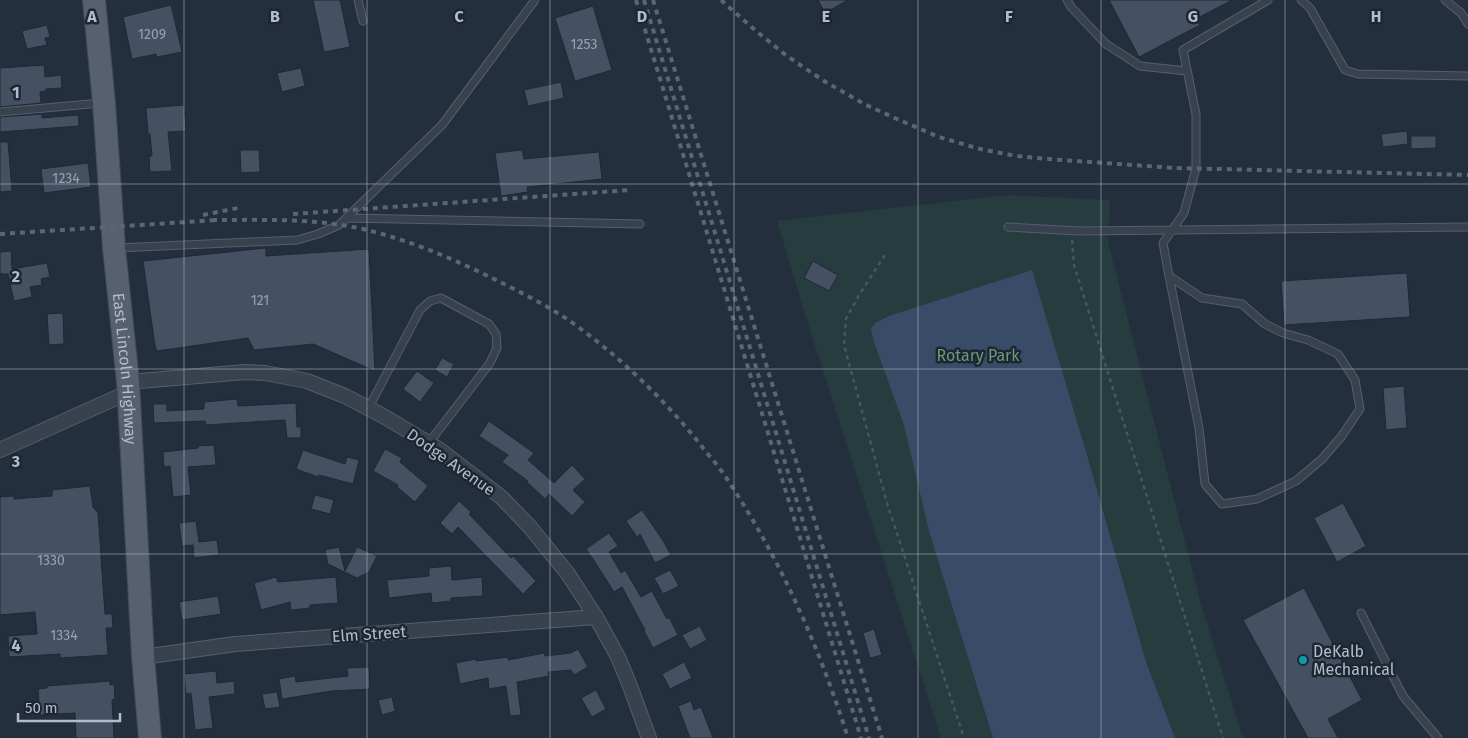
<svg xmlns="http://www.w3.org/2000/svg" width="1468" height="738" font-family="'Fira Sans',sans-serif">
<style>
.green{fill:#263c3f}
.water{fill:#394c67}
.building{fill:#455162;stroke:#1f2835}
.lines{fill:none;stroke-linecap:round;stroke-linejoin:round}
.lane-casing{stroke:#565f6c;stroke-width:9}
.street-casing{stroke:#565f6c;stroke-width:16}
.primary-casing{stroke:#414a57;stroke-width:24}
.path{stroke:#44595c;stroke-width:2.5;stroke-dasharray:4 4;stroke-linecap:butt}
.lane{stroke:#38414e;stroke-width:7}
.street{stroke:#38414e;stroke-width:14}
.primary{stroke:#56606e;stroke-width:22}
.rail{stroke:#5a6575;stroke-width:4;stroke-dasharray:5 5;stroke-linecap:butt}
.grid{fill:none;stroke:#b4bcc9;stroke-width:1;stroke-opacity:0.55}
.culture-dot{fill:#0f9aa8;stroke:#1d2633;stroke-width:2}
.labels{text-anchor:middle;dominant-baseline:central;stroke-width:5;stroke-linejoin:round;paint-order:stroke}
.number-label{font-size:14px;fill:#98a1af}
.park-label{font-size:16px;fill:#6b9a76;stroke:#1d2633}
.street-label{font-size:16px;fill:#b4bcc9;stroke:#1d2633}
.poi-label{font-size:16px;fill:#b4bcc9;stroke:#1d2633;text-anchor:start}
.grid-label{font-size:16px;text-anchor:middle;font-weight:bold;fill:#b4bcc9;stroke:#1d2633;stroke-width:5;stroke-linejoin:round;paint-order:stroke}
</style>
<rect width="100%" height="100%" fill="#242f3e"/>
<!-- green -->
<path class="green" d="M1008 195 1110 200 1108 242 1201 604 1243 738H941L809 327 777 221Z"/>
<!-- water -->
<path class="water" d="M1032 270 1089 462 1146 662 1175 738H993L929 531 904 425 874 342 871 329 875 323 889 316Z"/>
<!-- building -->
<path class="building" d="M313 0H340L350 47 324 52Z
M818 0H848L825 13Z
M1109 0H1232L1196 19 1200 25 1139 57Z
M171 5 182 52 157 57 156 54 132 59 123 17Z
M593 6 612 70 575 81 555 18Z
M47 25 50 37 45 38 47 45 27 49 22 31Z
M44 65 45 77 61 75 62 88 46 89V91L40 92 41 103 0 107V68Z
M301 68 305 86 282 92 277 73Z
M561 82 564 98 528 106 524 90Z
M184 105 186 131 168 132 172 171 150 172 149 156H152L150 134H148L146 108Z
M42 114V118L78 115 79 126 0 132V117Z
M1407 131 1408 144 1383 147 1381 134Z
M1411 136H1436V148L1411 149Z
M0 142H8L12 191 0 192Z
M240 150H259L260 172 241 173Z
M522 150 524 159 599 152 602 179 527 187 528 192 501 196 495 153Z
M88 163 91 187 44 193 41 169Z
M266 248V256L369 249 375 371 313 344 254 350 248 338 157 351 155 346 143 261Z
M11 251 12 269 47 263 50 277 41 279 42 285 30 287 32 297 14 301 8 274H0V252Z
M813 261 838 275 829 291 804 278Z
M1407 273 1410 317 1284 325 1281 281Z
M63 313 64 344 49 345 47 314Z
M442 358 454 364 447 377 435 370Z
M417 371 434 383 420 402 403 389Z
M1404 386 1407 428 1386 430 1383 388Z
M237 399 238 406 296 403 297 427H301V438H287L285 420 206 425 205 421 154 423 153 404H167V411L204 409V402Z
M489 421 534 453 528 460 554 483 572 465 585 479 573 490 585 502 572 516 549 494 545 499 527 482 528 481 502 462 508 455 479 436Z
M214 445 216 465 188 467 191 495 173 497 170 466 164 467 163 452 198 448V446Z
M385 449 402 458 400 462 428 486 415 502 397 487 398 485 373 471Z
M303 450 345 464 347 457 359 460 353 484 319 475 318 477 296 469Z
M90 486 93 507 98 513 105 614H112L113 628H106L108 655 60 658V654L9 657 8 636 37 634 35 612 0 615V497L14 496V499L52 496V490Z
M315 495 334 500 330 514 311 509Z
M459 501 471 512 469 514 511 558 513 556 536 581 523 594 458 527 452 534 440 523Z
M1343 503 1366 546 1337 562 1314 518Z
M642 510 662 539 671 555 655 563 640 534 637 537 626 521Z
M196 521 199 542 217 540 219 555 194 558 193 545 182 546 179 523Z
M609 533 618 546 609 552 621 573 625 570 641 597 652 591 667 619 669 617 678 635 653 648 644 631 645 630 622 587 614 592 595 562 586 549Z
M339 547 345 571 357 547 377 556 369 572 357 578 328 564 325 550Z
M451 566 452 580 482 577 483 596 451 598V601L432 603 431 593 389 598 387 580 429 576V568Z
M670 570 679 586 663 594 654 578Z
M276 577 278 582 336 577 338 603 310 605V608L291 610 290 602 261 610 254 583Z
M1304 588 1362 700 1328 719 1338 738H1308L1243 620Z
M218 596 221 614 182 620 179 602Z
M700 626 707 640 690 649 682 635Z
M874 629 882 655 870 658 863 633Z
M578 649 588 667 574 675 571 670 548 672 549 676 517 682 521 715 510 716 506 686 489 689 488 678 460 684 456 663 476 659V661L508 657V660L544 653 545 656 571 653Z
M684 662 692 678 670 689 662 674Z
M369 667 370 689 332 691 282 699 279 679 295 676 296 682 348 676 347 668Z
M216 671 217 683 234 681 235 694 209 697 213 728 195 730 191 693 186 694 184 674Z
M110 681V685L114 684 115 699 112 700 114 738H76L75 713 40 715 38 689 47 688V686Z
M596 690 606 709 592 717 581 698Z
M277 692 280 707 265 709 262 694Z
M392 697 395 711 382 715 378 700Z
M691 701 694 710 701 707 713 738H690L678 706Z"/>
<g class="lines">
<defs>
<path id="lane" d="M358 0 363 21
M1067 0 1071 7 1106 44 1140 66 1187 71
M1301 0 1310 8 1345 70 1358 74 1468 76
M1445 0 1461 13 1468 24
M0 112 101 103
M347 218 640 224
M1008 227 1079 231 1468 227
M117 248 297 240 318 234 339 225 442 125 535 0
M1169 276 1199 428 1205 484 1222 504 1257 499 1296 481 1322 459 1341 437 1360 409 1355 380 1338 354 1308 340 1283 333 1265 324 1242 304 1202 298 1169 276 1163 243 1184 213 1196 168V114L1183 50 1268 0
M368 409 420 310 430 301 441 298 489 324 496 334 497 348 490 363 428 444
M1361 613 1403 696 1438 738"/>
<path id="street" d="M128 382 245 372 265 373 307 381 345 396 385 417 440 450 501 497 530 527 568 574 596 617 618 657 630 686 649 738
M0 450 129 392
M143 657 235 644 596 617"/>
<g id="primary">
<path id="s1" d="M94 0 104 103 114 248 128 382 143 657 150 738"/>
</g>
</defs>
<!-- lane casing -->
<use href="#lane" class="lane-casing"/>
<!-- street casing -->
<use href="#street" class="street-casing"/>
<!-- primary casing -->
<use href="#primary" class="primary-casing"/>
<!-- path -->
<path class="path" d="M1072 240 1074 265 1223 738
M885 255 859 295 846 319 844 345 887 503 964 738"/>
<!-- lane -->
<use href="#lane" class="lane"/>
<!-- street -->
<use href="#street" class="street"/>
<!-- primary -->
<use href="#primary" class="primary"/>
<!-- rail -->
<path class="rail" d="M636 0 861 738
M644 0 869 738
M653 0 882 738
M721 0 756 31 787 56 824 81 864 104 897 119 939 137 980 149 1016 156 1047 159 1175 168 1468 175
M293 214 630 190
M203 215 238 208
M212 220C262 220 313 218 363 229 409 240 454 259 496 280 520 292 544 304 567 319 617 354 662 397 700 444 708 455 718 465 725 476 779 556 819 646 848 738
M0 234 218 220"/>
</g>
<!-- grid -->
<path class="grid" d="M184 0V738M367 0V738M550 0V738M734 0V738M918 0V738M1101 0V738M1285 0V738M0 184H1468M0 369H1468M0 554H1468"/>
<!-- markers -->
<circle class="culture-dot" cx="1303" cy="660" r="5"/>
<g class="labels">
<!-- number labels -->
<g class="number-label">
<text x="152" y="34">1209</text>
<text x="584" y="44">1253</text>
<text x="66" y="178">1234</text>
<text x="260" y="300">121</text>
<text x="51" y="560">1330</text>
<text x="64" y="635">1334</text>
</g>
<!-- park labels -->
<g class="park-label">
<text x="978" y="355">Rotary Park</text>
</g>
<!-- street labels -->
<g class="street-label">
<text stroke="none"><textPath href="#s1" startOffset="370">East Lincoln Highway</textPath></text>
<text transform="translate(451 462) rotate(35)">Dodge Avenue</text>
<text transform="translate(369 634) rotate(-4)">Elm Street</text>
</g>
<!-- poi labels -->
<g class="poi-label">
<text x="1313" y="651">DeKalb<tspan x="1313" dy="18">Mechanical</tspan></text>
</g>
</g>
<g class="grid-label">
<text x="92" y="22">A</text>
<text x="275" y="22">B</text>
<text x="459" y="22">C</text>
<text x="642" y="22">D</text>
<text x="826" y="22">E</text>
<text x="1009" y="22">F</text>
<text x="1193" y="22">G</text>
<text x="1376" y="22">H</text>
<text x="16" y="98">1</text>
<text x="16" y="282">2</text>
<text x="16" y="467">3</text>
<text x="16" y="651">4</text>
</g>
<!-- scale -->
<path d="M18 713v8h102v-8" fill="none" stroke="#b4bcc9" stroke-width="2.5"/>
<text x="25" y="713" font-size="15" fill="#b4bcc9" stroke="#1d2633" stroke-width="4" paint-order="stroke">50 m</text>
</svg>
